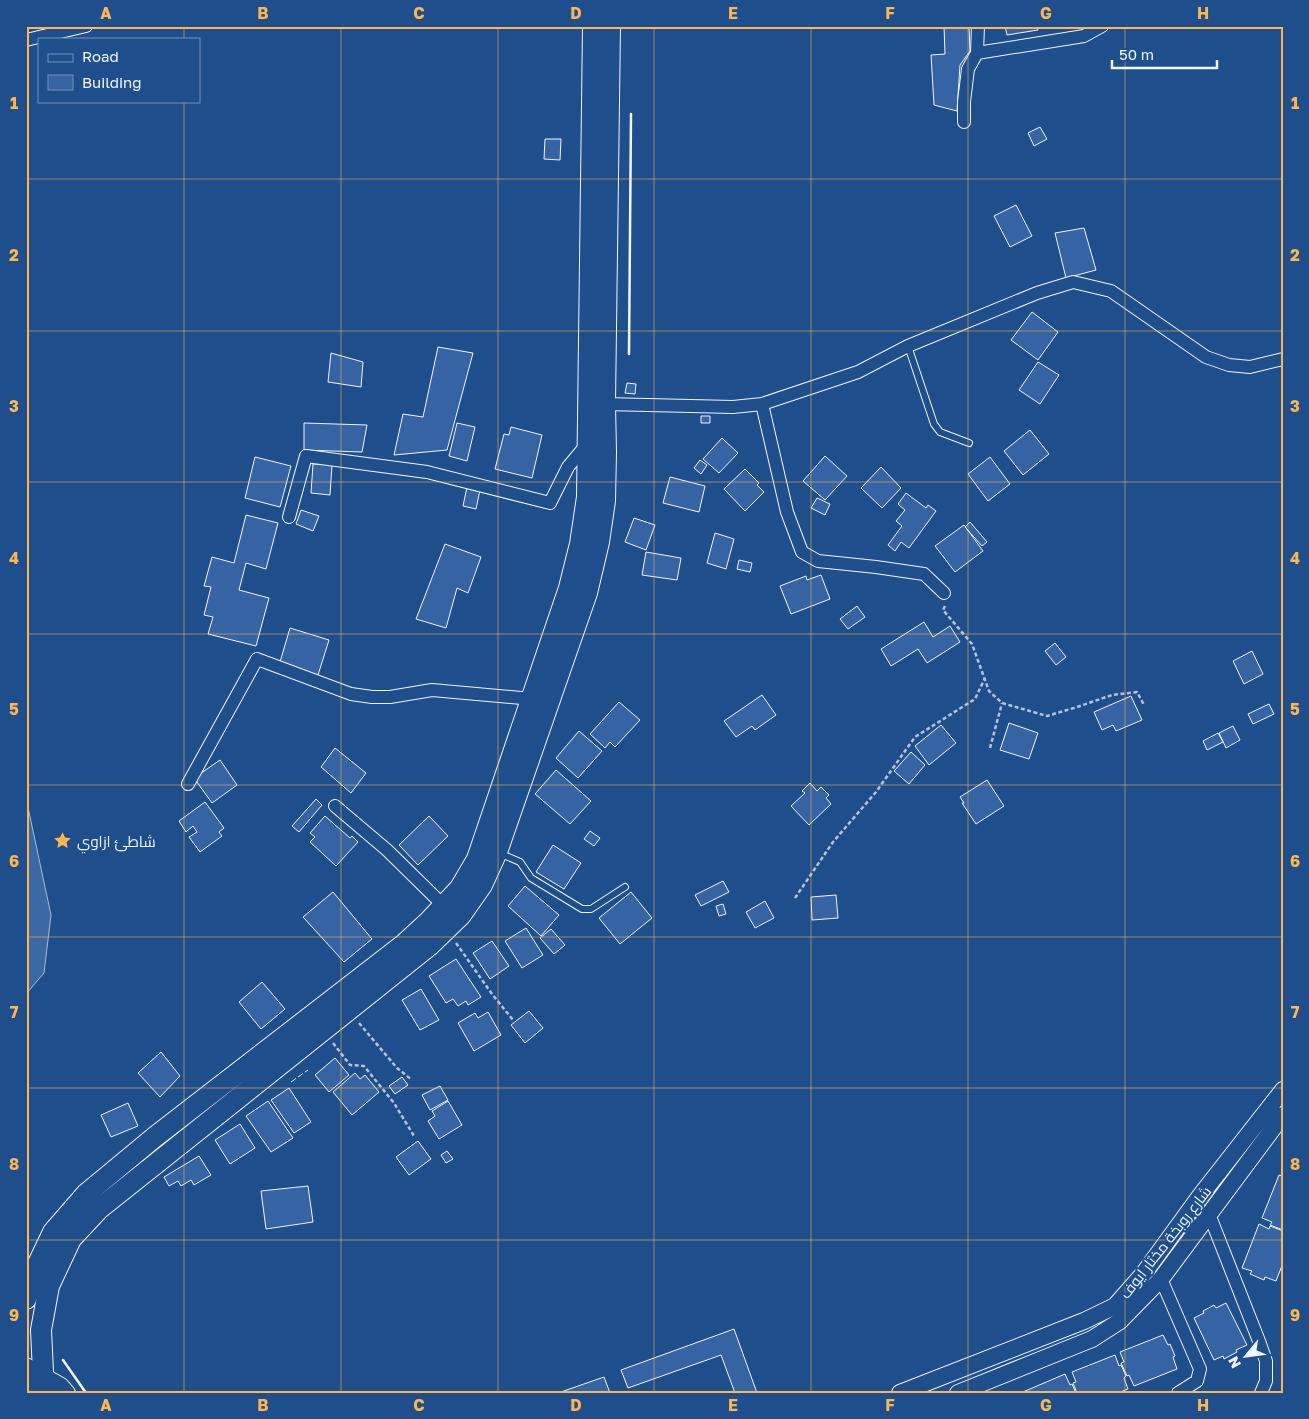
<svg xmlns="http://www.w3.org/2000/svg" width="1309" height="1419" font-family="'Golos Text',Cairo,sans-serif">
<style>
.water{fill:#3b69a3;stroke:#a8bbd7}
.building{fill:#3563a3;stroke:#f2f6ff}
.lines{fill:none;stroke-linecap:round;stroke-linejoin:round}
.service-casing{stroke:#f2f6ff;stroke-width:8}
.minor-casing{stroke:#f2f6ff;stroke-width:14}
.tertiary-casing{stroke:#f2f6ff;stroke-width:18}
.primary-casing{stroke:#f2f6ff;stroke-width:22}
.path{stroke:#b3c4dc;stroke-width:2.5;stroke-dasharray:4 2.5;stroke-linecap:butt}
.service{stroke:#1f4e8c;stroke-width:6}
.minor{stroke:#1f4e8c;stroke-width:12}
.tertiary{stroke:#1f4e8c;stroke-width:16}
.primary{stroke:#1f4e8c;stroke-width:20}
.fence{stroke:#f2f6ff;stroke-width:1;stroke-dasharray:6 2.5;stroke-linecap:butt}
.wall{stroke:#f2f6ff;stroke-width:2.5}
.grid{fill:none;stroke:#ffb74d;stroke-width:1;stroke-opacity:0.55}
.labels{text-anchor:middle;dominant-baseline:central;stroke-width:4;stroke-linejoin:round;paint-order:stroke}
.poi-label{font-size:15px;fill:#f2f6ff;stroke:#1f4e8c;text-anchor:start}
.street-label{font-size:15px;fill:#f2f6ff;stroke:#1f4e8c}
.neatline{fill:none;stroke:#ffb74d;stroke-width:2}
.grid-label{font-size:16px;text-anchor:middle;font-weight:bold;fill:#ffb74d}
</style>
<rect width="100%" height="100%" fill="#1f4e8c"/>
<!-- water -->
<path class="water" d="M26 798 51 915 44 973 26 994Z"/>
<!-- building -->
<path class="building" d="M944 26H969L970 51 960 65 957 111 934 105 931 55 945 54Z
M1005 26H1037L1038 30 1007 35Z
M1040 127 1047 139 1034 146 1028 133Z
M545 139H561L560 160 544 159Z
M1016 205 1032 236 1010 247 994 216Z
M1084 228 1096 270 1066 278 1055 233Z
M1032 312 1058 332 1038 360 1011 340Z
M438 347 473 353 447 450 394 455 403 414 423 417Z
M331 353 363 362 361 387 328 382Z
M1038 362 1059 375 1040 404 1019 390Z
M627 383 636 384 635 394 625 393Z
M701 416H710V423H701Z
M304 423 367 425 362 452 304 450Z
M457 423 475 427 467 461 449 456Z
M511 427 542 435 532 478 495 469 504 434 509 435Z
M1030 430 1049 454 1023 475 1004 451Z
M722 438 738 453 719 473 703 459Z
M825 456 847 476 825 500 803 481Z
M255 457 291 466 280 507 245 498Z
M990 457 1010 484 988 501 968 474Z
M700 460 707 465 701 474 694 468Z
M313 464 332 465 330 495 311 493Z
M881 467 901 488 882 508 861 488Z
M745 469 759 483 757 485 764 492 745 511 724 489Z
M670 477 705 486 699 512 663 503Z
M467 487 480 490 476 509 463 506Z
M906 493 926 508 928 505 936 511 909 548 901 542 895 551 888 545 902 526 896 521 905 510 898 504Z
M817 498 830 504 825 515 811 508Z
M301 510 319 516 313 531 296 524Z
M246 515 278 523 266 569 246 563 239 590 269 598 256 646 208 634 213 617 204 615 211 587 204 586 212 557 234 563Z
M634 518 655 525 646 550 625 542Z
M970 522 987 542 982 546 965 527Z
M964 525 983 551 955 572 935 546Z
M715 533 734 539 726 569 707 563Z
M445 544 481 557 468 593 457 588 446 628 416 619Z
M646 552 681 558 677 580 642 575Z
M739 560 752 563 750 572 737 569Z
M821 575 830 599 791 614 780 586 806 576 807 580Z
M857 606 865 617 848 629 840 619Z
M924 622 933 637 950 626 960 642 927 663 918 649 891 666 881 649Z
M290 628 329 640 318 675 280 662Z
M1055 643 1066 657 1056 665 1045 651Z
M1252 651 1263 674 1244 684 1233 661Z
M762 695 776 715 755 730 752 726 736 737 724 721Z
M1131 696 1142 720 1116 731 1113 725 1102 730 1094 712Z
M619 702 640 720 615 747 610 742 605 748 590 734Z
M1269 704 1274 714 1253 724 1248 714Z
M1009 723 1038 733 1029 759 1000 750Z
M941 725 956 743 929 765 915 746Z
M1233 726 1240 740 1226 748 1219 733Z
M579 731 602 751 578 778 556 758Z
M1218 733 1223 742 1207 750 1203 741Z
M335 748 366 773 351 793 321 767Z
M911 752 925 765 909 784 894 771Z
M220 760 237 785 212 803 194 778Z
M556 770 591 801 570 824 535 794Z
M987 780 1004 806 976 824 962 803H964L960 797Z
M810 783 817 791 821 787 829 795 826 798 831 804 809 825 791 806 805 793 802 791Z
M316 799 322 805 299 832 292 826Z
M205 802 224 828 219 832 222 836 200 852 189 837 197 832 193 826 186 832 179 821Z
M325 816 350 838 352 836 358 842 336 866 310 842 315 837 310 833Z
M429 816 448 836 418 865 399 845Z
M590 831 600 838 594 846 584 839Z
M553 845 581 863 564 889 536 872Z
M723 881 729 892 701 906 695 895Z
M525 886 559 915 541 936 508 906Z
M333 892 372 939 344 962 303 917Z
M631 892 652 918 620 944 599 918Z
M836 895 838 918 812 920 811 897Z
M765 901 774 918 755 928 746 912Z
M723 904 726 914 719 916 716 906Z
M526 928 543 955 522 968 505 941Z
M551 929 565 945 554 954 540 938Z
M492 941 509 966 490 979 473 953Z
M456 959 481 997 468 1005 466 1001 458 1006 453 999 446 1003 429 976Z
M262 982 285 1009 261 1029 239 1002Z
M421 989 439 1020 420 1030 402 1000Z
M529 1011 543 1028 525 1043 511 1025Z
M488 1012 501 1035 474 1051 458 1023 475 1013 478 1018Z
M161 1052 180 1076 160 1097 138 1073Z
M335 1058 349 1075 329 1092 315 1075Z
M355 1073 360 1079 365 1075 379 1092 352 1115 333 1092Z
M402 1077 408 1085 395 1094 389 1086Z
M440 1086 448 1100 430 1110 422 1095Z
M289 1088 311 1122 294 1133 271 1100Z
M268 1101 293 1138 271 1152 246 1116Z
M448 1101 462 1125 439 1139 428 1121 435 1116 432 1111Z
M128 1103 138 1126 111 1137 101 1115Z
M240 1124 255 1148 230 1164 215 1140Z
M418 1141 431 1159 409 1175 396 1157Z
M447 1151 453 1159 446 1163 441 1155Z
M199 1156 211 1175 194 1185 191 1180 181 1186 178 1181 169 1186 164 1177Z
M1279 1175 1283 1176V1230L1270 1225 1272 1222 1262 1218Z
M308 1186 313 1222 266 1229 261 1191Z
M1259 1224 1269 1229 1270 1226 1283 1231 1282 1233 1283 1234V1263L1276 1281 1265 1277 1264 1280 1250 1274 1252 1271 1242 1268Z
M1226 1303 1247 1345 1236 1350 1237 1352 1224 1359 1223 1356 1214 1360 1194 1318 1204 1313 1203 1311 1214 1305 1216 1308Z
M734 1329 757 1393H735L721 1355 628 1388 621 1370Z
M1163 1335 1168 1345 1170 1344 1175 1356 1173 1357 1177 1369 1134 1386 1129 1375 1127 1376 1121 1363 1124 1362 1120 1352Z
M1115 1355 1119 1366 1121 1365 1126 1376 1124 1378 1128 1389 1118 1393H1077L1073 1383 1076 1382 1072 1372Z
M1065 1374 1070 1385 1072 1384 1076 1393H1023V1392Z
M604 1377 610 1393H558Z"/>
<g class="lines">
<defs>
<path id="service" d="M908 346 934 424 940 432 969 443
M499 853 520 862 531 878 582 909H591L625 887"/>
<path id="minor" d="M26 40 86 26
M977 53 1084 36 1102 26
M964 122V102L968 69 977 53 978 26
M605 404 733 407 762 404 858 372 908 346 1037 293 1073 282 1111 291 1206 357 1229 365 1250 367 1283 359
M762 404 787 512 802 552 818 561 876 567 924 574 944 593
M289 517 306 456 427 472 550 503 568 467 587 444
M188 784 257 659 351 694 372 697H390L432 690 532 699
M335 806 387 850 444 906
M1209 1214 1259 1341 1266 1361V1381L1261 1393
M1161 1279 1200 1369 1197 1381 1178 1393"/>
<path id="tertiary" d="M26 1366 61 1386 67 1393
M26 1384 42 1393
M900 1393 1084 1321 1115 1306 1144 1273 1200 1196 1283 1090
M958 1393 1092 1339 1120 1321 1161 1279 1283 1115"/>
<path id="primary" d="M26 1299 33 1274 53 1232 86 1194 156 1136 403 945 429 921 460 888 477 859 569 588 580 544 587 497 593 26
M44 1393 41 1330 49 1286 71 1239 99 1209 429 946 461 915 482 885 497 852 587 593 599 542 605 501 606 452 605 404 610 26"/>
</defs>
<!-- service casing -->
<use href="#service" class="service-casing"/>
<!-- minor casing -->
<use href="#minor" class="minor-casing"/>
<!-- tertiary casing -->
<use href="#tertiary" class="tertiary-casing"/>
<!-- primary casing -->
<use href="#primary" class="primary-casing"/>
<!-- path -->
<path class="path" d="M945 606 943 610 972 644 989 691 1002 703 1047 716 1077 707 1112 695 1137 692 1144 705
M990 748 1002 703
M795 898 833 842 876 792 915 737 975 699 985 678
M456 943 492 994 513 1020
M359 1023 397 1068 412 1080
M333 1043 350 1065 364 1066 394 1103 414 1136"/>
<!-- service -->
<use href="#service" class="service"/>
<!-- minor -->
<use href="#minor" class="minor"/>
<!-- tertiary -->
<use href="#tertiary" class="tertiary"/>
<!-- primary -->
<use href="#primary" class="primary"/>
<!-- fence -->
<path class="fence" d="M291 1082 308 1070"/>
<!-- wall -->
<path class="wall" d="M629 354 631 114
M63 1360 86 1393"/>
</g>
<!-- grid -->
<path class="grid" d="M184 26V39M341 26V1393M498 26V1393M654 26V1393M811 26V1393M968 26V1393M1125 26V1393M184 101V1393M26 179H1283M26 331H1283M26 482H1283M26 634H1283M26 785H1283M26 937H1283M26 1088H1283M26 1240H1283"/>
<!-- icons -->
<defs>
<symbol id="sight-bare" viewBox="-9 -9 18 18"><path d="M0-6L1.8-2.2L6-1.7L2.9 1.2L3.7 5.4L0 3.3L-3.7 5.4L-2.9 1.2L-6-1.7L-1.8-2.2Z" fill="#ffb74d" stroke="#1f4e8c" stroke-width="2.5" paint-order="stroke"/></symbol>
</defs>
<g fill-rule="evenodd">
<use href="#sight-bare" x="50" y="828" width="25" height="25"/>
</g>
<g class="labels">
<!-- poi labels -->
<g class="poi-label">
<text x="77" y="841">شاطئ ازاوي</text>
</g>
<!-- street labels -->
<g class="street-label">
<text transform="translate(1165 1242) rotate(-52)">شارع روبخة مختار ايوف</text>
</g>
</g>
<!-- border -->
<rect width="1309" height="1419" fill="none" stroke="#1f4e8c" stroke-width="55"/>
<!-- legend -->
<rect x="38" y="38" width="162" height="65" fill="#1f4e8c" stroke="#7391ba"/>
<rect x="48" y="54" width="25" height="8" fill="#1f4e8c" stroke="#7391ba"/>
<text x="82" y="62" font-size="15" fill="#f2f6ff">Road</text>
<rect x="48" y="75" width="25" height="15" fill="#3563a3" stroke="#7391ba"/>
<text x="82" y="88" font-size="15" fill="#f2f6ff">Building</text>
<!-- north arrow -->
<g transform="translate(1246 1356) rotate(241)" stroke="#1f4e8c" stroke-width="4" paint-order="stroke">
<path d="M0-4L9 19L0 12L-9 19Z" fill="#f2f6ff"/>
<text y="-8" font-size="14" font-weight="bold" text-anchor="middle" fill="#f2f6ff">N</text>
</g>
<!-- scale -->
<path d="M1112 60v8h105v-8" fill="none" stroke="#f2f6ff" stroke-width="2.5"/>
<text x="1119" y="60" font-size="15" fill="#f2f6ff" stroke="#1f4e8c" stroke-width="4" paint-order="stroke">50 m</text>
<rect x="28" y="28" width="1254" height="1364" class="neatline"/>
<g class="grid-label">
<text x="106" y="19">A</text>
<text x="263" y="19">B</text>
<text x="419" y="19">C</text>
<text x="576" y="19">D</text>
<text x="733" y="19">E</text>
<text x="890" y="19">F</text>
<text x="1046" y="19">G</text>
<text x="1203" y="19">H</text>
<text x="14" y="109">1</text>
<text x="1295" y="109">1</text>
<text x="14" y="261">2</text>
<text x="1295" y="261">2</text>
<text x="14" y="412">3</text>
<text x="1295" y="412">3</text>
<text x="14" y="564">4</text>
<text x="1295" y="564">4</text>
<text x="14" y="715">5</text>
<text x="1295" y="715">5</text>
<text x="14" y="867">6</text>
<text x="1295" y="867">6</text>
<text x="14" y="1018">7</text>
<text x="1295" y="1018">7</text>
<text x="14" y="1170">8</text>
<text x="1295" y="1170">8</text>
<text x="14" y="1321">9</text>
<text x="1295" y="1321">9</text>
<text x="106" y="1411">A</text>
<text x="263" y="1411">B</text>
<text x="419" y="1411">C</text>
<text x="576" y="1411">D</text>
<text x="733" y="1411">E</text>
<text x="890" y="1411">F</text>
<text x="1046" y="1411">G</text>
<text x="1203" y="1411">H</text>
</g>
</svg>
